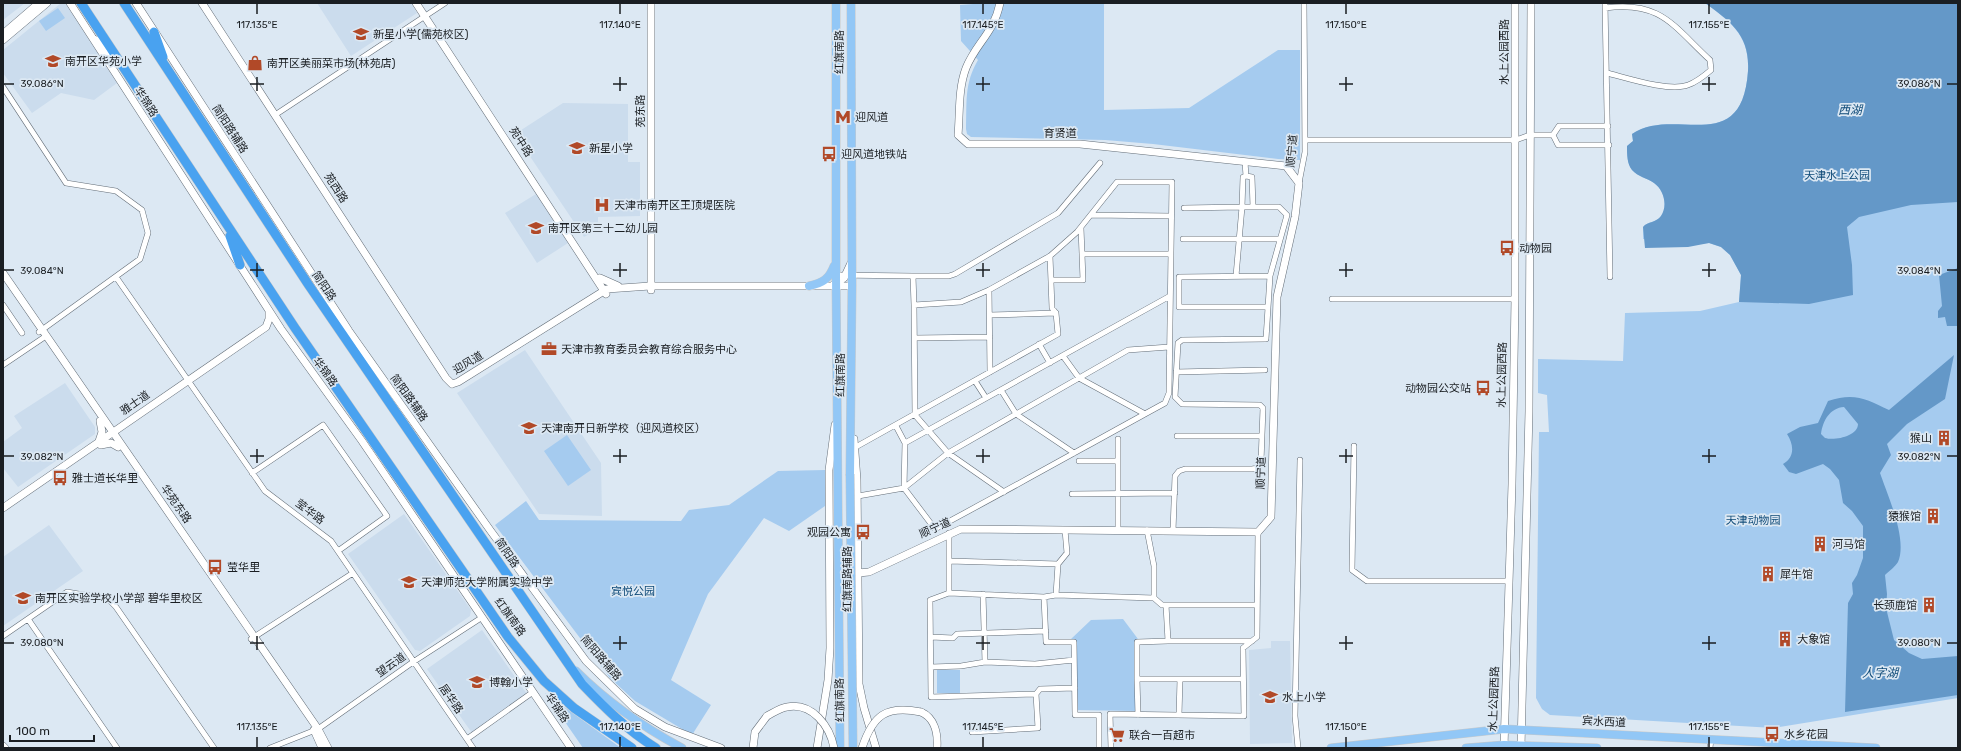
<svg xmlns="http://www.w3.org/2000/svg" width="1961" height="751" font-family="Rubik,'Noto Sans SC',sans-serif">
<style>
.built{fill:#cbdced}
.green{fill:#a5cbef}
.water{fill:#6498c8;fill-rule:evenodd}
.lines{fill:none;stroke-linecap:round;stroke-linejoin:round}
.street-casing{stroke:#636d77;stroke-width:6}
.secondary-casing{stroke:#636d77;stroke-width:8}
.primary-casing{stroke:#c8c9ca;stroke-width:9}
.highway-casing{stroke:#c8c9ca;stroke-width:10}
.street{stroke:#fff;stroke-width:5}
.secondary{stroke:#fff;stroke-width:7}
.primary{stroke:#92c7f6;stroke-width:8}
.highway{stroke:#49a2f0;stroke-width:9}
.secondary-bridge-casing{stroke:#636d77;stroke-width:8;stroke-linecap:butt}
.primary-bridge-casing{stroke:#c8c9ca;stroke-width:9;stroke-linecap:butt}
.secondary-bridge{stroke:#fff;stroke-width:7}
.primary-bridge{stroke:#92c7f6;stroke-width:8}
.ticks{fill:none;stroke:#1a1e22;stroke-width:1.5}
.labels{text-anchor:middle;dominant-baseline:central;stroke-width:3.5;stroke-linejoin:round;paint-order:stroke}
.poi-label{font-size:11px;fill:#1a1e22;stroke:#dce8f3;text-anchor:start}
.street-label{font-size:11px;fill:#1a1e22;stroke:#dce8f3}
.park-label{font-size:11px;fill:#0e4a78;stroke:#dce8f3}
.water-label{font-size:12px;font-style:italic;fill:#0e4a78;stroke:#dce8f3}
.ticks-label{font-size:10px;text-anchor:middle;fill:#1a1e22;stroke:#dce8f3;stroke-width:3.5;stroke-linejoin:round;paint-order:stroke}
</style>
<rect width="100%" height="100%" fill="#dce8f3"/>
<!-- built -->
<path class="built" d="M3 3H25L3 20Z
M61 3H65L117 83 94 100 61 93 32 113 3 73V50Z
M317 3H411L417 13 351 56Z
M563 103 628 104V162H640V216L598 217V229L584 237 515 134Z
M536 194 568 243 537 263 505 213Z
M525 350 601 463 602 516 539 514 457 393Z
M65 383 95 427V434L18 487 3 468V442L22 428 14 416Z
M404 514 471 610 470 616 420 651 415 650 348 554Z
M49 525 83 571 3 626V557Z
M482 630 527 694 472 733 427 669Z
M1271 641H1290L1292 743 1250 744 1249 650 1271 648Z"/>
<!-- green -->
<path class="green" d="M986 3H1104V110L1189 108 1278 50H1300V160L1278 159 1153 144 1105 140 971 137 967 134 966 129C967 102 964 84 978 60L961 41 960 5Z
M1705 3H1958V698L1774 728 1550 715 1542 709 1536 698 1539 432H1549L1547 395 1538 393V359L1623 361 1625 313 1700 311 1739 302 1741 275 1730 255 1721 247 1709 243 1699 244 1643 239V227C1648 221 1656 223 1661 216 1668 206 1664 190 1654 183 1647 178 1638 177 1632 170 1627 164 1627 154 1627 146L1633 141 1632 134C1674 105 1742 159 1748 71 1750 36 1731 22 1705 3Z
M58 8 65 18 46 31 39 21Z
M567 435 591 470 568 486 544 451Z
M825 470V506L789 531 764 518 708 594 671 680 711 705 692 735 635 701 610 678 495 525 526 501 539 520 681 521 689 510 729 505 778 471Z
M1123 619 1138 639 1137 711 1074 710 1071 639 1091 620Z
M937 670H960V693H937Z
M545 693 621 748H583Z"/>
<!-- water -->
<path class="water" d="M1705 3H1958V202L1911 205 1859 217 1847 227 1852 265 1853 295 1809 304 1739 302 1741 275 1730 255 1721 247 1709 243 1688 247 1645 248 1643 227C1648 221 1656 223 1661 216 1668 206 1664 190 1654 183 1647 178 1638 177 1632 170 1627 164 1627 154 1627 146L1633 141 1632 134C1674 105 1742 159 1748 71 1750 35 1731 22 1705 3Z
M1958 268V326H1947L1945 317 1938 318V311L1942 306 1939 275Z
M1954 355 1945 399 1907 424 1887 444 1891 455 1880 473C1887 494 1908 539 1898 562 1895 567 1889 571 1885 575L1887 594 1886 608 1894 640 1909 653 1922 659 1958 656V695L1845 712 1848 603 1853 594 1852 583 1857 575 1863 558V526L1852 511 1843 503 1839 480 1830 469 1823 464 1796 474 1789 472 1783 464C1795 457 1794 445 1787 434L1800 427 1818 423 1828 401C1854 392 1867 399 1889 410ZM1844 407 1858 424C1858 436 1835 441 1825 438L1821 434C1823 420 1830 408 1844 407Z"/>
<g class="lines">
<defs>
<path id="street" d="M1605 3 1610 277
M1605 8C1661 0 1674 27 1710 60L1711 70C1704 76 1697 82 1688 85 1669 92 1627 78 1607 73
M3 87 66 183 116 191 142 210 148 233 140 259 39 332
M275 115 445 3
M1553 135 1558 145H1609
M1553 135 1559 126H1608
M1305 140H1516L1530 135H1553
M1299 183 1305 152 1304 3
M1184 208 1242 207 1243 177 1246 176
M1091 215 1171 216
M1183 239H1280
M1082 254H1171
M836 275 913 276H949L955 274 1058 213 1100 163
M913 276 914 305
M1236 276 1242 207H1253
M116 277 265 491 331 541 473 748
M1051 280H1083L1081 228
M989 290 990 372
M1332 299H1515
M3 305 22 333
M1268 307H1179V277L1270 276
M990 315 1056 313
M915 338 990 337
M1039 344 1050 363
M1063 356 1079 378 1145 414
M3 365 46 336
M1176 372 1265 370
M975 381 986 398
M1001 390 1016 414 1074 453
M896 426 905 443 904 488 935 529C1012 488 1088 445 1165 403L1169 393 1172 182H1117L1077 232 1050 256 989 290 961 302 914 305 915 415 948 453 1004 492
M1177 436H1262
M905 443 1170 296
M1354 446 1352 570 1367 581H1509
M854 448 1058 334 1056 313 1052 308 1050 256
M1079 461H1118
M252 473 323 425 387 516 338 551
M1072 494 1175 493
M858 496 904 488 948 453 1128 350 1169 347
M1065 530 1067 553 1058 564 1056 595 1044 597 1046 642H1074L1075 715H1099V748
M1118 530V439
M1173 531 1175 476 1179 471 1185 469H1252L1258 468 1261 462 1263 408 1260 405 1182 404 1175 397 1178 343 1182 340 1266 339 1270 276 1287 215 1279 207H1253L1252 177 1246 176 1245 162
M949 533V593L930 600 931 697 1036 694 1040 689 1075 688
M949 561 1058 564
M949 593 1044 597
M1056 595 1154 598V566L1147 530
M1154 598 1162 605H1257
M1166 605 1168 641H1252
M28 619 117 748
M3 636 67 592 108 599 116 607 214 748
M931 637 953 638 957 634 1046 631
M251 639 353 573
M1168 641 1137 642V679H1243
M985 662 1035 664 1074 660
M931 667 961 666 985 662 983 594
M1137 679 1138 715
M1179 715 1180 679
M972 732 1038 728 1036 694
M467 739 533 692
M270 748 318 729 413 662 481 618
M1111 748 1110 714 1244 716 1243 648 1257 637 1258 532
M1298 748 1295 716 1300 460
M1710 748 1711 739"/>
<path id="secondary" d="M70 3 281 329 362 441 571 748
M136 3 349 331 490 530 586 661 635 709 665 727 721 748
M202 3 446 378 452 384
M416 3 606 294
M651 3V290
M3 34 39 3
M3 40 47 3
M96 40 114 59
M3 273 318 729 328 748
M600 278 618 286
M833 285 844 278 851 263
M452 384 458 382 607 289 650 286H852
M854 439 857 480 859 684 864 708 876 748
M99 441 102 432 100 421
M101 445 111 443 118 447
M3 508 266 327 269 319V312
M858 573 869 572 961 529 1258 532 1271 517 1277 297 1295 217 1299 183 1286 166 1080 144H968L958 135C960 113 958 89 966 68 976 43 994 33 1000 3
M921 712C935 718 938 734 937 748
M314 730 322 748
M3 746 5 748
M753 748 755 732 767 716
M817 748 828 680 830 648 829 470 835 425
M1504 748 1512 484 1515 299V3
M1521 748 1529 411 1531 3"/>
<path id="primary" d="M836 3V275L840 748
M809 286C823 283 829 279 834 266
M850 474 852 286 851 3
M576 671C607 702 643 727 682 748
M1331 748 1504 729 1876 748
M1466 748 1504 745 1597 748"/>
<path id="highway" d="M81 3 295 328 508 637 544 681 574 708 632 748
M124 3 308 284 582 684C605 708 628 731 656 748
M154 32 163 57
M230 236 240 265"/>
</defs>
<!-- street casing -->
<use href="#street" class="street-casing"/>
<!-- secondary casing -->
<use href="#secondary" class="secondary-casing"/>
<!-- primary casing -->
<use href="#primary" class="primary-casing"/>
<!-- highway casing -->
<use href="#highway" class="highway-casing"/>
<!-- street -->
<use href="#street" class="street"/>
<!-- secondary -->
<use href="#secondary" class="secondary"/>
<!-- primary -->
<use href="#primary" class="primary"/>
<!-- highway -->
<use href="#highway" class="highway"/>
<defs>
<path id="secondary-bridge" d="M767 716C773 713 780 708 787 707 812 702 830 726 834 748
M862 748C873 715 886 705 921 712"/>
<path id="primary-bridge" d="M850 474 853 748"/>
</defs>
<!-- secondary-bridge casing -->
<use href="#secondary-bridge" class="secondary-bridge-casing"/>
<!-- primary-bridge casing -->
<use href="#primary-bridge" class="primary-bridge-casing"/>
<!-- secondary-bridge -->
<use href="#secondary-bridge" class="secondary-bridge"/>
<!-- primary-bridge -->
<use href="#primary-bridge" class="primary-bridge"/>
</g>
<!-- ticks -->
<path class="ticks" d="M257 4V14M620 4V14M983 4V14M1346 4V14M1709 4V14M257 77V91M620 77V91M983 77V91M1346 77V91M1709 77V91M4 84H14M250 84H264M613 84H627M976 84H990M1339 84H1353M1702 84H1716M1947 84H1957M257 263V277M620 263V277M983 263V277M1346 263V277M1709 263V277M4 270H14M250 270H264M613 270H627M976 270H990M1339 270H1353M1702 270H1716M1947 270H1957M257 449V463M620 449V463M983 449V463M1346 449V463M1709 449V463M4 456H14M250 456H264M613 456H627M976 456H990M1339 456H1353M1702 456H1716M1947 456H1957M257 636V650M620 636V650M983 636V650M1346 636V650M1709 636V650M4 643H14M250 643H264M613 643H627M976 643H990M1339 643H1353M1702 643H1716M1947 643H1957M257 737V747M620 737V747M983 737V747M1346 737V747M1709 737V747"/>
<!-- icons -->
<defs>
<symbol id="school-bare" viewBox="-9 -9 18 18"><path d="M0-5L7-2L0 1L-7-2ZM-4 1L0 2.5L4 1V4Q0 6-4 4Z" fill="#b14928" stroke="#dce8f3" stroke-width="2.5" paint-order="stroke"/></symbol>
<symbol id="shop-bare" viewBox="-9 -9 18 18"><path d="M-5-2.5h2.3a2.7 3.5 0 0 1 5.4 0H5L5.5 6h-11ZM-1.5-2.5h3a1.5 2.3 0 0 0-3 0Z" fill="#b14928" stroke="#dce8f3" stroke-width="2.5" paint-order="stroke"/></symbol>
<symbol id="metro-bare" viewBox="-9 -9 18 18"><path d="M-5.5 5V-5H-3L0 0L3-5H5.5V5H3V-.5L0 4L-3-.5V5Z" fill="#b14928" stroke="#dce8f3" stroke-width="2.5" paint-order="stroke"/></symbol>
<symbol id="bus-bare" viewBox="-9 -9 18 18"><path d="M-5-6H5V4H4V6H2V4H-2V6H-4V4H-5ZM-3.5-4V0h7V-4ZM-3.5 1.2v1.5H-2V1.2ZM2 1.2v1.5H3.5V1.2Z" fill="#b14928" stroke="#dce8f3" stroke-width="2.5" paint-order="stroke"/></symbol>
<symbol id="hospital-bare" viewBox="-9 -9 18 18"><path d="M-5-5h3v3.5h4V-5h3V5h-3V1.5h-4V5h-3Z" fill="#b14928" stroke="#dce8f3" stroke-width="2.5" paint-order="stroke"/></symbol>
<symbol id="office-bare" viewBox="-9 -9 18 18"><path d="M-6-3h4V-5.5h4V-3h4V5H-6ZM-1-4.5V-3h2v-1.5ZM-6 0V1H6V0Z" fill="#b14928" stroke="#dce8f3" stroke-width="2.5" paint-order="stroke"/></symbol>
<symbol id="building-bare" viewBox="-9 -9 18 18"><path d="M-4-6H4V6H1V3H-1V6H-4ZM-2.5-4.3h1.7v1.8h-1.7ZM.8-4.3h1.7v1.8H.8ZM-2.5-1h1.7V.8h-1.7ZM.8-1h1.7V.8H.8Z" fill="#b14928" stroke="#dce8f3" stroke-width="2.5" paint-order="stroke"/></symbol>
<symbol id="university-bare" viewBox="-9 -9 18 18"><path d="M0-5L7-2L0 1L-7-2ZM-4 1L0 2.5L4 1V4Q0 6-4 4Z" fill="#b14928" stroke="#dce8f3" stroke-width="2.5" paint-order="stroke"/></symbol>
<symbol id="supermarket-bare" viewBox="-9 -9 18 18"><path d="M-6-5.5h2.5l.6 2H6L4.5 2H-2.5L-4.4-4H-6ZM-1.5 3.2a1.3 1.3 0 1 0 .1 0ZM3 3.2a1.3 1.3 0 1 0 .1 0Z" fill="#b14928" stroke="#dce8f3" stroke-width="2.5" paint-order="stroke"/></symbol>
</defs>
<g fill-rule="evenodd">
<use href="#school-bare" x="350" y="23" width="22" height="22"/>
<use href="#school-bare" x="42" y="50" width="22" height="22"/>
<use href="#shop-bare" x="244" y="52" width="22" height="22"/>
<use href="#metro-bare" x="832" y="106" width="22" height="22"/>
<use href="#school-bare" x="566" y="137" width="22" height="22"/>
<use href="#bus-bare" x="818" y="143" width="22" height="22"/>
<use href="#hospital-bare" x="591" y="194" width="22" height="22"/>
<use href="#school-bare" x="525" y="217" width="22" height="22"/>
<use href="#bus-bare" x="1496" y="237" width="22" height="22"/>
<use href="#office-bare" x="538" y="338" width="22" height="22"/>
<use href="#bus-bare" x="1472" y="377" width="22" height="22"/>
<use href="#school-bare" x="518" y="417" width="22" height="22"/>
<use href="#building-bare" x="1933" y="427" width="22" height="22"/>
<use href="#bus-bare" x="49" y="467" width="22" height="22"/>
<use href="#building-bare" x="1922" y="505" width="22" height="22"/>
<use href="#bus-bare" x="852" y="521" width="22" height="22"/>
<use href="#building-bare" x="1809" y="533" width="22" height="22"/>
<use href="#bus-bare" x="204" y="556" width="22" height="22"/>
<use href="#building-bare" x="1757" y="563" width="22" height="22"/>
<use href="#university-bare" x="398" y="571" width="22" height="22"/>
<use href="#school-bare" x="12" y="587" width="22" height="22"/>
<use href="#building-bare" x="1918" y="594" width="22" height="22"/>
<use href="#building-bare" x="1774" y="628" width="22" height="22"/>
<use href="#school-bare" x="466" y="671" width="22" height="22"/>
<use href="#school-bare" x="1259" y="686" width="22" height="22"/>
<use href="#bus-bare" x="1761" y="723" width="22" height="22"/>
<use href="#supermarket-bare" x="1106" y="724" width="22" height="22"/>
</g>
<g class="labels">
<!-- poi labels -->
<g class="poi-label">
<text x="373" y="34">新星小学(儒苑校区)</text>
<text x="65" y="61">南开区华苑小学</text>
<text x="267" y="63">南开区美丽菜市场(林苑店)</text>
<text x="855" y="117">迎风道</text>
<text x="589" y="148">新星小学</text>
<text x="841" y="154">迎风道地铁站</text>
<text x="614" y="205">天津市南开区王顶堤医院</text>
<text x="548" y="228">南开区第三十二幼儿园</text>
<text x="1519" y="248">动物园</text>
<text x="561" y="349">天津市教育委员会教育综合服务中心</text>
<text x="1471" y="388" text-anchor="end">动物园公交站</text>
<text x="541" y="428">天津南开日新学校（迎风道校区）</text>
<text x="1932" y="438" text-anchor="end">猴山</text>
<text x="72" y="478">雅士道长华里</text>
<text x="1921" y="516" text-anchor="end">猿猴馆</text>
<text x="851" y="532" text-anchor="end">观园公寓</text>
<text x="1832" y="544">河马馆</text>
<text x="227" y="567">莹华里</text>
<text x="1780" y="574">犀牛馆</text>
<text x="421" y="582">天津师范大学附属实验中学</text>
<text x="35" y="598">南开区实验学校小学部 碧华里校区</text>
<text x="1917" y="605" text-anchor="end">长颈鹿馆</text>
<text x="1797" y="639">大象馆</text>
<text x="489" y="682">博翰小学</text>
<text x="1282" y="697">水上小学</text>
<text x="1784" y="734">水乡花园</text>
<text x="1129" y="735">联合一百超市</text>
</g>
<!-- street labels -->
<g class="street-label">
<text transform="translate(839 52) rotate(-90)">红旗南路</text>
<text transform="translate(1504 52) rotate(-90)">水上公园西路</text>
<text transform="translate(146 102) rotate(57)">华锦路</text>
<text transform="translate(640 111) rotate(-90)">苑东路</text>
<text transform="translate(230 129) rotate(57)">简阳路辅路</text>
<text x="1060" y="133">育贤道</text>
<text transform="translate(521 142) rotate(57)">苑中路</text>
<text transform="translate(1292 151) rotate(-85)">顺宁道</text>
<text transform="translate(336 188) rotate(57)">苑西路</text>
<text transform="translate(324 286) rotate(56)">简阳路</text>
<text transform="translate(468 363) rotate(-31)">迎风道</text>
<text transform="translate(325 372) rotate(54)">华锦路</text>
<text transform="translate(840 375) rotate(-90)">红旗南路</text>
<text transform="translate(1502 375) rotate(-89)">水上公园西路</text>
<text transform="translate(409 398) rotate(54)">简阳路辅路</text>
<text transform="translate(135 403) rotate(-35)">雅士道</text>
<text transform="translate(1261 473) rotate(-88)">顺宁道</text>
<text transform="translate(176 504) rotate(55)">华苑东路</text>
<text transform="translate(310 512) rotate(37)">莹华路</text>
<text transform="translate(935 528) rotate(-24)">顺宁道</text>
<text transform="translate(507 553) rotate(56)">简阳路</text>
<text transform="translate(847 579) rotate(-90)">红旗南路辅路</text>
<text transform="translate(510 617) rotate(54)">红旗南路</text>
<text transform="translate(601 658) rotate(49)">简阳路辅路</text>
<text transform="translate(391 665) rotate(-35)">望云道</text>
<text transform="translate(451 699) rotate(55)">居华路</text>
<text transform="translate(1494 699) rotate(-88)">水上公园西路</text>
<text transform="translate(840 700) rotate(-91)">红旗南路</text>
<text transform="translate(557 708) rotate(56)">华锦路</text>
<text transform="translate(1604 722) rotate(3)">宾水西道</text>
</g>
<!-- park labels -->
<g class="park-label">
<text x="1837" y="175">天津水上公园</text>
<text x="1753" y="520">天津动物园</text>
<text x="633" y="591">宾悦公园</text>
</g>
<!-- water labels -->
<g class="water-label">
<text x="1850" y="110">西湖</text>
<text x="1880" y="673">人字湖</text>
</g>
</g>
<g class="ticks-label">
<text x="257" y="28">117.135°E</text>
<text x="620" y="28">117.140°E</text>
<text x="983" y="28">117.145°E</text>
<text x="1346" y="28">117.150°E</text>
<text x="1709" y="28">117.155°E</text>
<text x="42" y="87">39.086°N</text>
<text x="1919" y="87">39.086°N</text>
<text x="42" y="274">39.084°N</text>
<text x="1919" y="274">39.084°N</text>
<text x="42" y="460">39.082°N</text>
<text x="1919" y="460">39.082°N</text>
<text x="42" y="646">39.080°N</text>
<text x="1919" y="646">39.080°N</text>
<text x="257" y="730">117.135°E</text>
<text x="620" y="730">117.140°E</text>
<text x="983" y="730">117.145°E</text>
<text x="1346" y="730">117.150°E</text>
<text x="1709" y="730">117.155°E</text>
</g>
<!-- border -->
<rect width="1961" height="751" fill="none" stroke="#1a1e22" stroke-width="8"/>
<!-- scale -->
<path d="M10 735v6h84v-6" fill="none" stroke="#1a1e22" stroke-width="2"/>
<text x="16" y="735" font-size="12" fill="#1a1e22" stroke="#dce8f3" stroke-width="3" paint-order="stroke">100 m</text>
</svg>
